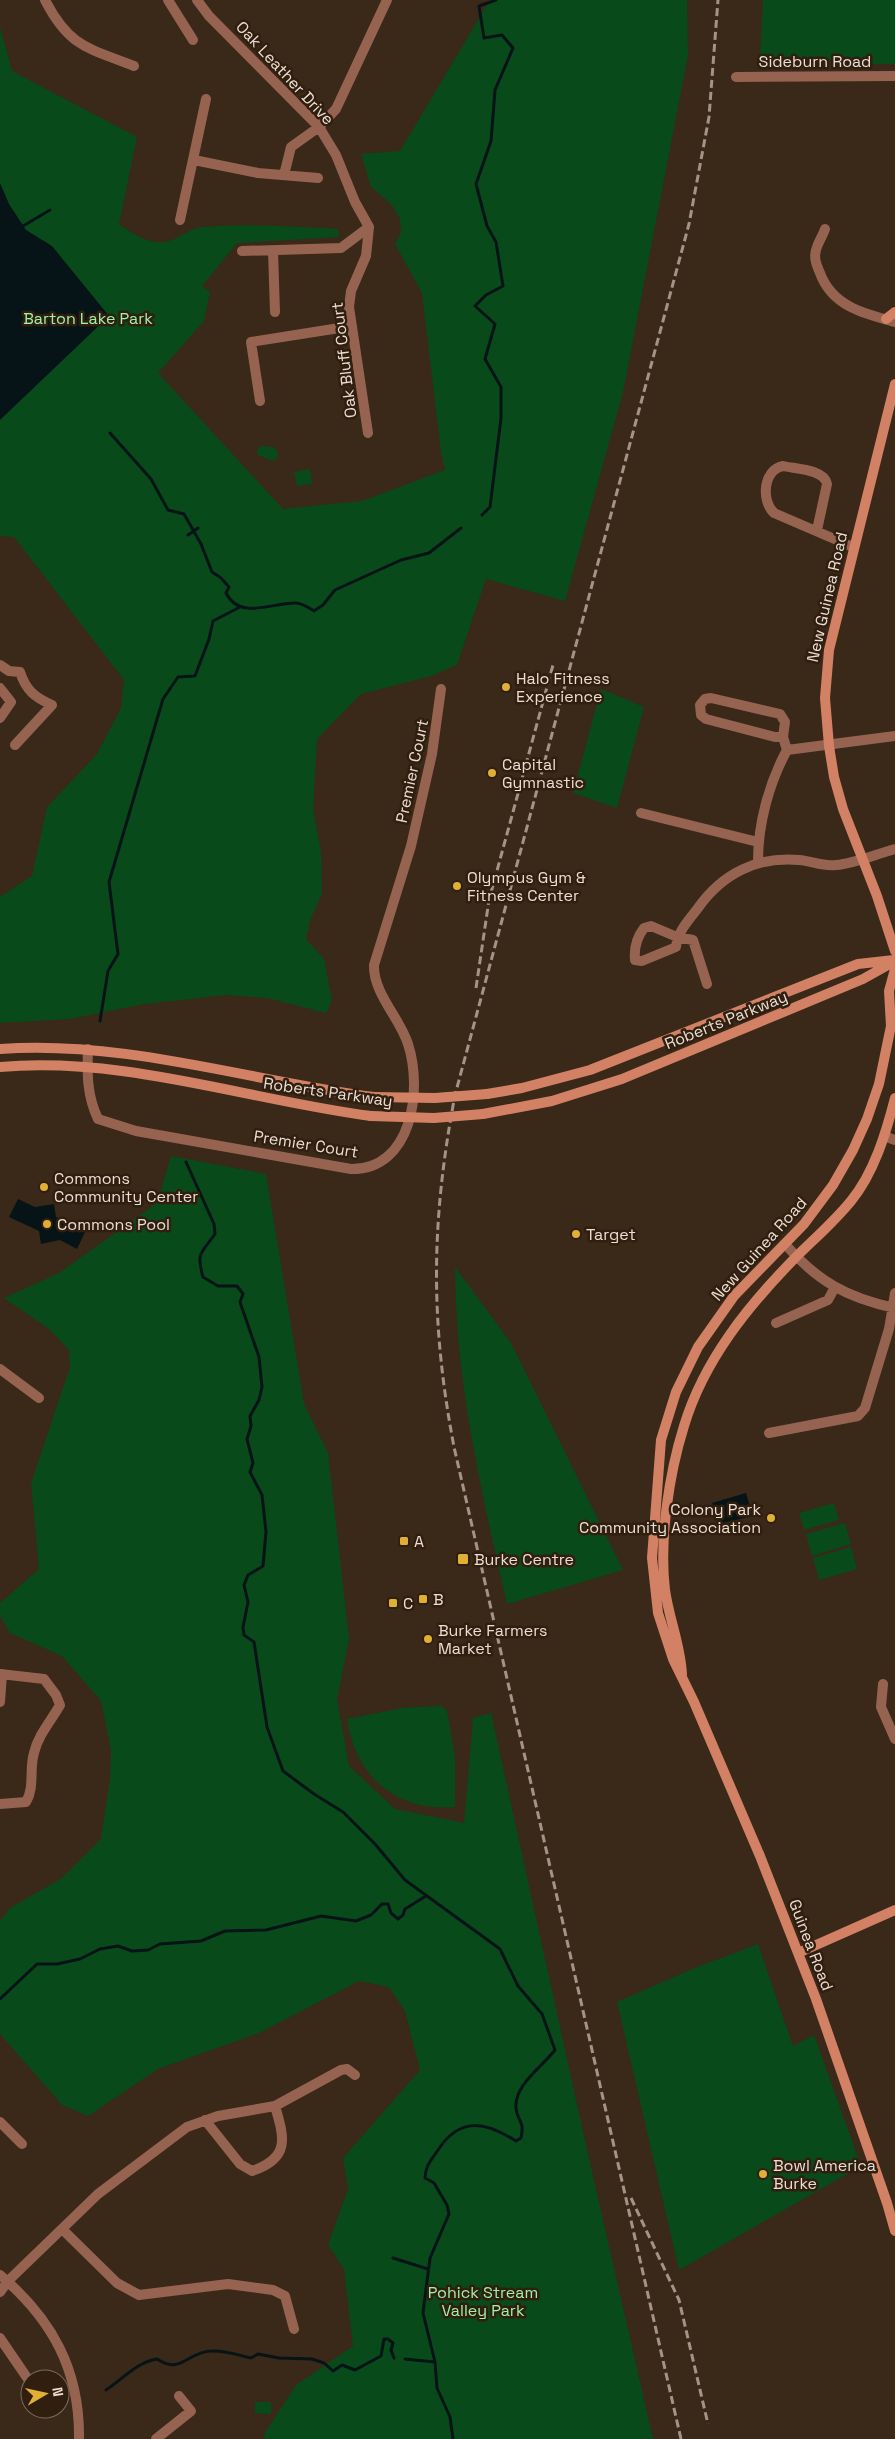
<svg xmlns="http://www.w3.org/2000/svg" width="895" height="2439" font-family="'Space Grotesk',sans-serif">
<style>
.green{fill:#094a1b}
.water{fill:#071417}
.lines{fill:none;stroke-linecap:round;stroke-linejoin:round}
.stream{stroke:#071417;stroke-width:3}
.street{stroke:#966351;stroke-width:10}
.secondary{stroke:#d28164;stroke-width:10}
.rail{stroke:#a39488;stroke-width:3;stroke-dasharray:8 4;stroke-linecap:butt}
.secondary-bridge{stroke:#d28164;stroke-width:10}
.poi-dot{fill:#e0b034;stroke:#301e0e;stroke-width:2}
.labels{text-anchor:middle;dominant-baseline:central;stroke-width:5;stroke-linejoin:round;paint-order:stroke}
.street-label{font-size:16px;fill:#ebded4;stroke:#301e0e}
.park-label{font-size:16px;fill:#9ef2a9;stroke:#301e0e}
.poi-label{font-size:16px;fill:#ebded4;stroke:#301e0e;text-anchor:start}
</style>
<rect width="100%" height="100%" fill="#3a2818"/>
<!-- green -->
<path class="green" d="M490 0H687L688 55 623 392 565 601 486 579 457 665 431 676 361 694 317 739 313 809 321 852 322 893 310 921 306 939 324 959 332 1000 326 1013 267 998 226 995 144 1004 70 1019 0 1023V897L32 876 47 807 97 754 121 708 124 680 14 537 0 536V27L12 71 137 137 119 224C131 233 148 244 164 242 180 240 186 229 203 227 248 223 294 227 338 229L339 237 237 243 202 286 210 292 204 321 158 373 283 509 362 501 445 470 441 452 422 293 395 244 401 233 400 219 391 204 371 187 361 154 400 151Z
M763 0H895V64H866V60L760 58Z
M261 446 274 447 278 453 277 459 272 461 258 455 257 450Z
M310 469 312 484 297 486 294 472Z
M601 689 644 707 617 808 573 793Z
M171 1156 266 1174 304 1404 328 1453 349 1639 337 1700 349 1766 395 1809 464 1823 473 1718 491 1713 585 2141 653 2439H264L265 2433 296 2385 353 2346 344 2269 328 2245 348 2189 343 2158 420 2070 405 2011 389 1987 359 1981 259 2033 158 2069 88 2116 62 2105 0 2034V1921L10 1908 62 1878 101 1839 110 1779 111 1750 101 1701 62 1656 10 1633 0 1616V1603L39 1569 31 1483 70 1367 69 1350 49 1329 4 1298 59 1273 157 1203Z
M455 1267 511 1343 623 1570 507 1604C481 1489 456 1386 455 1267Z
M834 1503 839 1520 804 1530 799 1513Z
M845 1523 851 1544 812 1556 806 1534Z
M851 1547 857 1569 819 1580 813 1558Z
M442 1706 447 1711 455 1757V1807C396 1812 355 1776 347 1719L402 1708Z
M758 1944 793 2046 814 2035 861 2166 679 2270 617 2002 692 1969Z
M255 2402H271V2414L255 2413Z"/>
<!-- water -->
<path class="water" d="M0 183 9 204 26 230 52 246 109 316 0 420Z
M18 1199 35 1207 54 1204 56 1217 86 1230 77 1249 60 1240 41 1244 39 1231 9 1217Z
M746 1493 753 1516 718 1524 712 1503Z"/>
<g class="lines">
<!-- stream -->
<path class="stream" d="M23 226 50 210
M110 433 151 479 168 510 184 514 201 544 212 572 221 578 229 587 226 593C240 621 273 602 296 603 302 603 309 608 314 611L323 605 335 590 401 560 429 553 461 528
M482 515 490 507 501 418V387L485 359 495 324 475 306 486 295 503 286 496 242 487 226 476 184 491 141 495 90 513 48 502 35 484 38 479 6 496 0
M188 535 198 528
M100 1021 108 971 118 954 109 882 163 699 178 677 195 676 209 639 213 621 240 607
M186 1162 214 1224 215 1234C201 1254 196 1252 203 1277L218 1286H237L243 1294 240 1302 259 1357 262 1387 259 1400 250 1416 251 1426 247 1439 253 1463 250 1472 262 1495 266 1532 263 1566 248 1575 244 1585 248 1602 243 1627 244 1635 254 1642 267 1727 283 1771 314 1794 343 1812 375 1844 405 1880 500 1949 518 1986 542 2014 555 2050C542 2067 514 2085 516 2108 517 2122 525 2119 521 2138L516 2141C486 2122 460 2116 438 2150 432 2159 425 2166 425 2178L434 2183 447 2205 449 2214 430 2258 423 2313 435 2362 437 2388 450 2417 453 2439
M0 1999 37 1964H57L80 1959 100 1949 118 1946 132 1951 148 1950 160 1944 201 1941 225 1931 266 1930 321 1916 356 1921 371 1915 382 1904H388L391 1913 398 1919 403 1915 405 1909 426 1896
M393 2258 428 2269
M405 2359 435 2362
M106 2390C123 2379 137 2362 157 2359 181 2375 187 2352 211 2351 225 2350 238 2355 251 2358L258 2354 279 2358 312 2359 324 2363 333 2371 342 2365 355 2370 381 2356 384 2339H388L393 2343 391 2350 394 2358"/>
<!-- street -->
<path class="street" d="M45 0C69 47 88 48 134 66
M168 0 193 40
M197 0 209 16 319 127 336 155 355 202 369 227
M736 77 895 76
M194 160 258 173 318 178
M284 175 291 147 319 127 336 109 387 0
M180 220 206 99
M825 229C823 235 819 241 817 247 813 256 816 264 820 273 832 306 864 314 895 322
M242 251 341 248 369 227
M273 251 275 312
M260 401 251 342 352 326
M368 433 349 307 351 291 366 256 369 227
M817 530 827 484C824 469 795 469 783 466 763 470 761 501 774 513L853 547
M0 665 9 671 20 672C26 690 34 697 52 705L15 745
M0 688 11 702 0 718
M783 737H775L706 719 701 715 700 705 705 699 711 698 780 714 785 722 783 737 787 750
M641 813 758 842
M758 861C758 824 769 783 787 750L895 736
M707 984 693 940 677 937 651 926 644 928C637 937 634 949 635 960L642 961 676 947C677 932 689 920 698 908 722 874 757 856 799 860 812 861 823 867 836 865 856 863 876 854 895 849
M88 1049C87 1074 87 1096 98 1119L136 1131 351 1169C412 1170 423 1090 408 1044 400 1018 373 993 374 965L411 846 432 754 441 689
M884 1136 895 1140
M785 1244C817 1281 847 1298 895 1308
M776 1323 828 1300 835 1287
M0 1369 39 1398
M769 1433 858 1416 865 1408 889 1329 895 1293
M0 1674 44 1679 56 1695 60 1705C51 1721 38 1735 34 1753 29 1769 35 1787 26 1802L0 1804
M883 1684 881 1707 895 1739
M0 1702 2 1674
M205 2120 240 2164 252 2171C291 2158 284 2137 275 2106
M0 2122 22 2144
M62 2229 117 2283 139 2295 228 2284 273 2290 285 2296 294 2329
M0 2275C52 2319 80 2370 79 2439
M0 2292 8 2281 98 2194 187 2127 218 2116 275 2106 341 2070 347 2069 355 2075
M0 2338 30 2382
M156 2439 191 2411 179 2396"/>
<!-- secondary -->
<path class="secondary" d="M886 319 895 312
M895 384 829 650 825 698 829 746 834 777 843 809 877 896 895 951
M895 969 889 991 891 1026 879 1084 867 1119 853 1150 833 1185 804 1224 734 1296 698 1347 676 1392 661 1440 652 1558 658 1613 673 1659 694 1702 760 1856 816 1999 887 2203 895 2231
M0 1049C127 1040 249 1081 374 1097
M0 1067C125 1056 248 1100 371 1116
M487 1094 522 1088 590 1070 858 964 894 960
M483 1114 552 1101 622 1079 863 979 895 961
M682 1675C681 1646 669 1619 665 1590 659 1540 669 1474 684 1426 704 1360 748 1306 795 1258 814 1239 834 1222 851 1201 874 1173 886 1133 895 1098
M798 1953 895 1910"/>
<!-- rail -->
<path class="rail" d="M476 988 489 900 553 665
M631 2198 679 2300 708 2424
M681 2439 454 1447C430 1321 431 1221 455 1095L689 224 709 117 718 0"/>
<!-- secondary-bridge -->
<path class="secondary-bridge" d="M374 1097 435 1098 487 1094
M371 1116 434 1118 483 1114"/>
</g>
<!-- markers -->
<g class="poi-dot">
<circle cx="506" cy="687" r="5"/>
<circle cx="492" cy="773" r="5"/>
<circle cx="457" cy="886" r="5"/>
<circle cx="44" cy="1187" r="5"/>
<circle cx="47" cy="1224" r="5"/>
<circle cx="576" cy="1234" r="5"/>
<circle cx="771" cy="1518" r="5"/>
<rect x="399" y="1536" width="10" height="10" rx="2.5"/>
<rect x="457" y="1553" width="12" height="12" rx="2.5"/>
<rect x="418" y="1594" width="10" height="10" rx="2.5"/>
<rect x="388" y="1598" width="10" height="10" rx="2.5"/>
<circle cx="428" cy="1639" r="5"/>
<circle cx="763" cy="2174" r="5"/>
</g>
<g class="labels">
<!-- street labels -->
<g class="street-label">
<text x="815" y="61">Sideburn Road</text>
<text transform="translate(285 73) rotate(47)">Oak Leather Drive</text>
<text transform="translate(344 360) rotate(-97)">Oak Bluff Court</text>
<text transform="translate(827 597) rotate(-77)">New Guinea Road</text>
<text transform="translate(412 771) rotate(-78)">Premier Court</text>
<text transform="translate(726 1020) rotate(-22)">Roberts Parkway</text>
<text transform="translate(328 1092) rotate(8)">Roberts Parkway</text>
<text transform="translate(306 1144) rotate(9)">Premier Court</text>
<text transform="translate(759 1249) rotate(-48)">New Guinea Road</text>
<text transform="translate(811 1945) rotate(69)">Guinea Road</text>
</g>
<!-- park labels -->
<g class="park-label">
<text x="88" y="318">Barton Lake Park</text>
<text x="483" y="2292">Pohick Stream<tspan x="483" dy="18">Valley Park</tspan></text>
</g>
<!-- poi labels -->
<g class="poi-label">
<text x="516" y="678">Halo Fitness<tspan x="516" dy="18">Experience</tspan></text>
<text x="502" y="764">Capital<tspan x="502" dy="18">Gymnastic</tspan></text>
<text x="467" y="877">Olympus Gym &amp;<tspan x="467" dy="18">Fitness Center</tspan></text>
<text x="54" y="1178">Commons<tspan x="54" dy="18">Community Center</tspan></text>
<text x="57" y="1224">Commons Pool</text>
<text x="586" y="1234">Target</text>
<text x="761" y="1509" text-anchor="end">Colony Park<tspan x="761" dy="18">Community Association</tspan></text>
<text x="414" y="1541">A</text>
<text x="474" y="1559">Burke Centre</text>
<text x="433" y="1599">B</text>
<text x="403" y="1603">C</text>
<text x="438" y="1630">Burke Farmers<tspan x="438" dy="18">Market</tspan></text>
<text x="773" y="2165">Bowl America<tspan x="773" dy="18">Burke</tspan></text>
</g>
</g>
<!-- north arrow -->
<g transform="translate(45 2394) rotate(81)"><circle r="24" fill="#301e0e" stroke="#7b6b5d"/>
<path d="M0-4L9 19L0 12L-9 19Z" fill="#e0b034"/>
<text y="-8" font-size="14" font-weight="bold" text-anchor="middle" fill="#ebded4">N</text>
</g>
</svg>
